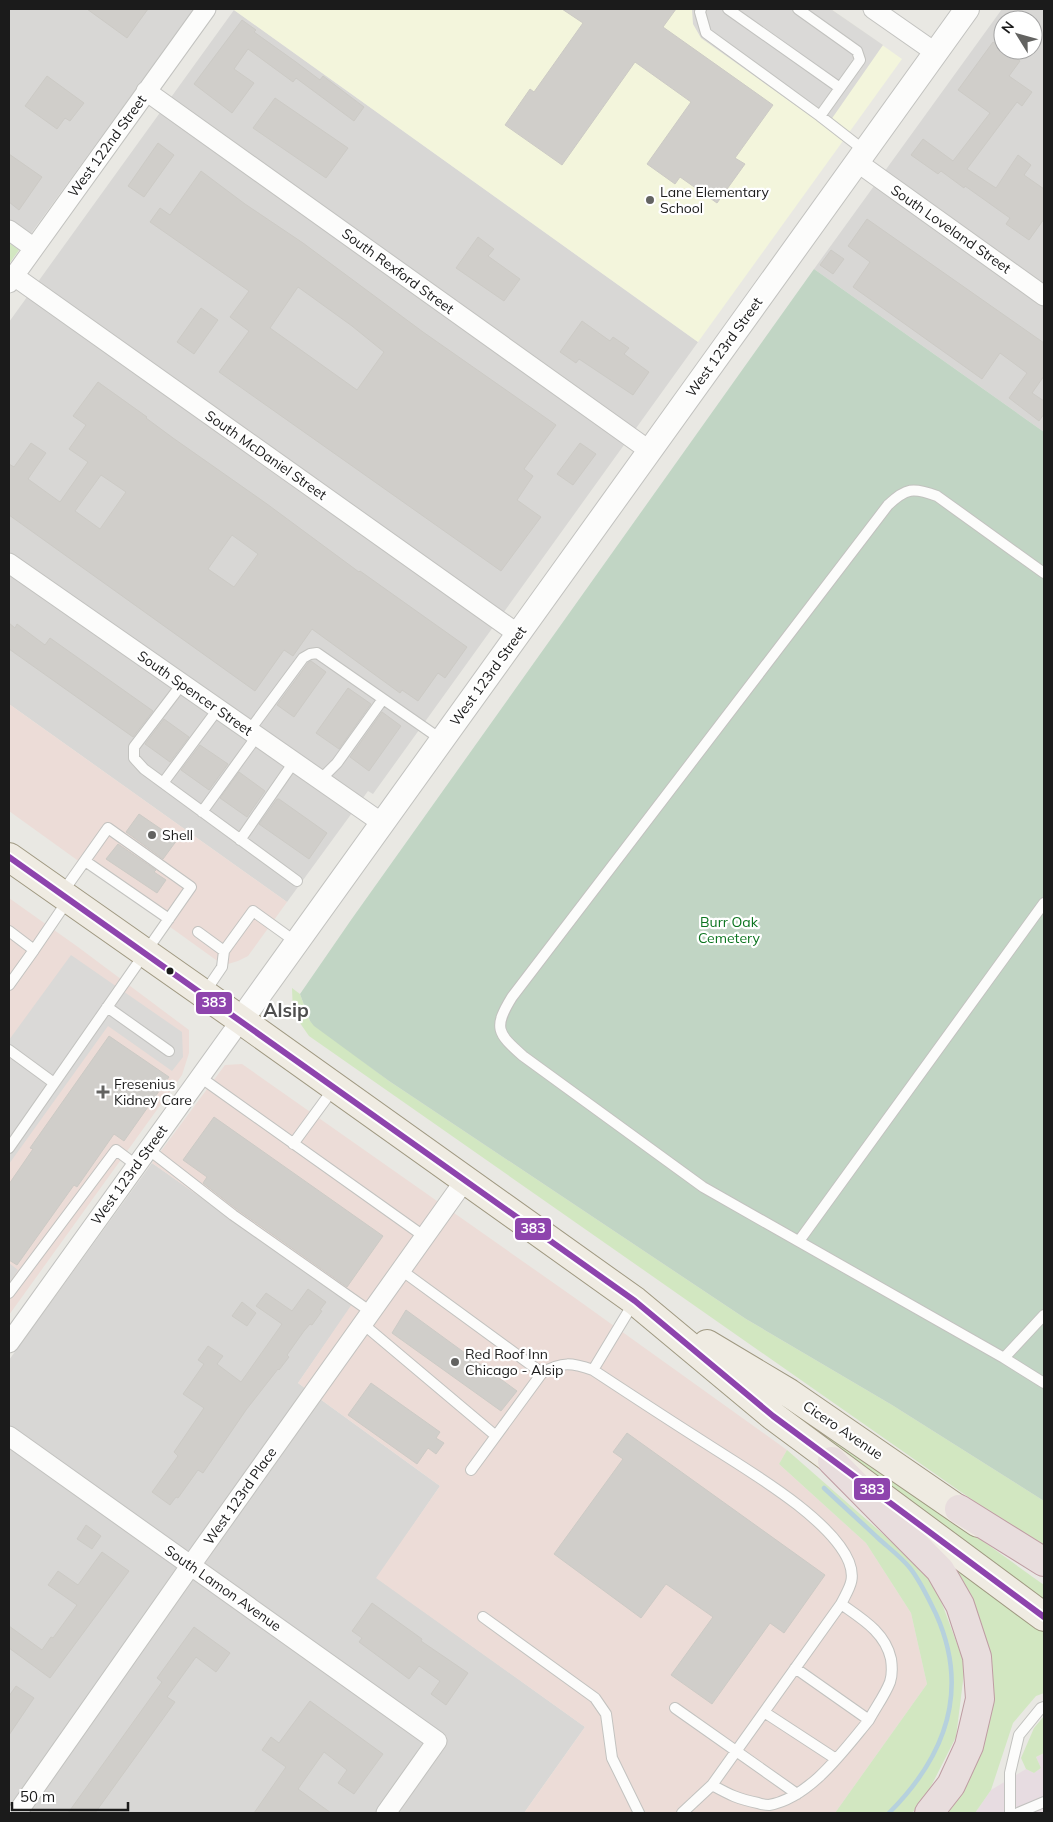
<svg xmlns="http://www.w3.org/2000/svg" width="1053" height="1822" font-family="Mulish,sans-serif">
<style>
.residential{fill:#d8d7d5;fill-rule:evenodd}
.commercial{fill:#ecdcd7}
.industrial{fill:#e7dce1}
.education{fill:#f3f5dc}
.grass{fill:#d2e7c1}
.cemetery{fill:#c1d5c4}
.parking{fill:#dad9d7}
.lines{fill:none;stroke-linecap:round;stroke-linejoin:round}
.stream{stroke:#b6d1dd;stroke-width:4.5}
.building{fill:#d0ceca;stroke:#cccac5;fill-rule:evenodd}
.service-casing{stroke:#c2c2bf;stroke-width:12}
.minor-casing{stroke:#c2c2bf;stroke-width:21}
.tertiary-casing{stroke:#c2c2bf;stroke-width:26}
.primary-casing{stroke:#9f9881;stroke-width:30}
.motorway-casing{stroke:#be9ca2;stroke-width:30}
.service{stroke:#fcfcfb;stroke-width:10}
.minor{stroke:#fcfcfb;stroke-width:19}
.tertiary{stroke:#fcfcfb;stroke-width:24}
.primary{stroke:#efebe2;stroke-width:28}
.motorway{stroke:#e8dddd;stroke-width:28}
.bus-1-casing{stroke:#fff;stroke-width:10}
.bus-1{stroke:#8e44ad;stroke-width:6}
.poi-dot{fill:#636361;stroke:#fff;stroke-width:2}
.bus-dot{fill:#1b1b1b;stroke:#fff;stroke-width:2}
.labels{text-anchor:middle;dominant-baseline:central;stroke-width:4.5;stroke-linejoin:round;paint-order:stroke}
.street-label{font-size:14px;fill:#1b1b1b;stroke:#fff}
.poi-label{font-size:14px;fill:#1b1b1b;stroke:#fff;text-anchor:start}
.park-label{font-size:14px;fill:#0c751f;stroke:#fff}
.district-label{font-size:19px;font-weight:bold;fill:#4e4e4e;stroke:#fff}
.line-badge{stroke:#fff;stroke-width:2}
.badge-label{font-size:14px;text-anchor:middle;font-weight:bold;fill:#fff}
</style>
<rect width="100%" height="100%" fill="#e9e8e3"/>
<!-- residential -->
<path class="residential" d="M9 9H194L19 250 9 243Z
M1002 9H1044V432L814 269ZM1003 20H1033V50H1003Z
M234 10 698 342 373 794 368 791 287 902 9 704V322Z
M152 1163 353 1304 298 1383 440 1486 377 1578 585 1727 524 1813H9V1360Z"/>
<!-- commercial -->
<path class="commercial" d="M9 704 287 902 248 956 238 961 228 964 216 960 9 811Z
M9 898 78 947 189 1030V1053L182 1075 9 1315Z
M242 1064 575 1298 787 1450 779 1464 866 1543 911 1613 927 1684 835 1813H524L585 1727 376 1578 440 1486 298 1383 352 1304 152 1163 225 1065Z"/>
<!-- industrial -->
<path class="industrial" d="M1044 1753V1813H975L991 1790 1026 1769 1034 1773 1041 1768 1036 1757Z"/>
<!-- education -->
<path class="education" d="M235 9H831L902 59 698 342 234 10Z"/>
<!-- grass -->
<path class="grass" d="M9 243 19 250 9 264Z
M292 988 300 994 310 1021 389 1081 746 1319 892 1405 1044 1501V1550L309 1036 293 1013Z
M782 1397 1044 1585V1605L776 1405Z
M787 1450 932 1577 965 1665 956 1737 921 1806 911 1813H835L927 1684 911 1613 866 1543 779 1464Z
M948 1562 1044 1632V1693L1036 1696 1013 1723 991 1790 975 1813H944L987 1715Z
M1044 1716V1753L1036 1757 1041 1768 1034 1773 1026 1769 1021 1758 1034 1728Z"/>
<!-- cemetery -->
<path class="cemetery" d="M814 269 1044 432V1501L892 1405 746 1319 389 1081 314 1026 310 1021 300 994 351 920Z"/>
<!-- parking -->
<path class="parking" d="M692 9H831L883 45 826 127 701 38 693 24Z
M71 955 182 1032 183 1057 172 1071 108 1026 9 1164V1040Z
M9 1263 18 1270 9 1284Z"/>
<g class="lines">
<!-- stream -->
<path class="stream" d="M824 1488C842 1505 861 1522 879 1539 889 1548 901 1557 910 1568 921 1582 928 1598 936 1614 970 1690 946 1756 889 1813"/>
</g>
<!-- building -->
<path class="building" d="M87 9H148L127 38Z
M562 9H676L663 27 773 105 735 158 745 164 717 203 680 177 675 184 647 164 691 102 635 62 562 165 505 125 530 89 534 92 583 23Z
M242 20 256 30 254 32 296 62 320 80 323 76 364 107 354 121 296 78 293 82 248 49 234 69 254 83 232 113 194 84Z
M993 42 1020 61 1009 76 1032 92 1022 106 1017 102 967 169 996 188 1018 155 1031 165 1024 175 1044 189V219L1029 240 1006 224 1010 218 965 186 964 188 941 171 938 174 911 155 923 139 953 161 990 113 958 90Z
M47 76 84 103 70 121 65 118 57 129 25 106Z
M275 98 348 148 326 178 253 128Z
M158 143 174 155 144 197 128 186Z
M9 154 42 177 19 210 9 202Z
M201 171 245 204 303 243 423 332 556 425 524 469 533 476 517 500 541 517 501 571 219 372 249 331 230 317 249 291 150 222 160 208 170 215ZM298 287 352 326 384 352 357 390 270 328Z
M867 219 1044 343V376L1032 393 1044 401V414L1039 421 1009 398 1027 373 1000 353 982 379 853 287 870 262 848 246Z
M478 237 494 249 488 256 520 279 504 301 456 268Z
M831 250 844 259 833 274 820 265Z
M201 308 218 320 194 354 177 342Z
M582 321 610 341 613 337 629 348 624 354 649 372 633 395 579 359 576 363 560 352Z
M98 382 147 417 146 418 173 438 267 504 359 572 360 571 467 647 445 678 438 673 418 701 402 690 400 693 312 629 293 656 284 650 255 691 9 515V464L14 467 31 443 46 453 28 479 60 502 88 462 69 449 86 425 73 416ZM101 475 126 492 100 529 75 511ZM232 535 258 554 234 587 208 569Z
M580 443 596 454 573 485 557 474Z
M9 623 15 628 17 624 45 645 50 638 153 711 133 737 9 649Z
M311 661 326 672 294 717 277 705 308 663Z
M348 688 371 704 339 749 316 733Z
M382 712 401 726 369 771 350 757Z
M164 719 189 737 170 762 145 744Z
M200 745 228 764 209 790 181 770Z
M239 772 265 791 247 817 220 798Z
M277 799H279L327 833 309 859 259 824Z
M139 814 177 840 163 859 126 832Z
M118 844 156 870 154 872 166 880 157 893 106 859Z
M109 1036 169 1077 124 1141 114 1134 77 1187 74 1185 17 1265 9 1260V1184L33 1149 30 1148Z
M214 1117 383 1236 347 1287 235 1208 203 1183 207 1177 183 1160Z
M308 1289 326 1302 320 1310 322 1311 312 1325 310 1324 304 1331 287 1355 289 1357 279 1370 278 1369 246 1410 203 1473 198 1470 178 1498 176 1497 170 1505 152 1492 178 1456 174 1452 204 1408 183 1394 204 1364 198 1360 208 1346 223 1356 217 1364 241 1382 282 1324 256 1306 266 1293 292 1311Z
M242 1302 256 1313 247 1326 232 1316Z
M406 1310 517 1391 501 1411 392 1333Z
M371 1383 440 1432 436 1438 444 1443 436 1454 428 1448 417 1464 348 1415Z
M627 1433 825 1575 784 1633 770 1623 712 1704 671 1675 713 1617 666 1584 641 1618 554 1554 623 1459 613 1452Z
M86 1525 101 1536 92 1549 77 1539Z
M102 1552 129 1571 50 1678 9 1648V1626L42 1650 51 1637 53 1638 77 1605 48 1585 58 1571 78 1585Z
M372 1603 422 1639 421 1641 468 1673 446 1705 431 1694 440 1681 419 1666 409 1679 359 1642 362 1638 352 1631Z
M194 1627 230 1653 216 1672 196 1657 167 1697 175 1702 95 1813H68L162 1682 157 1678Z
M16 1686 34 1698 9 1735V1696Z
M310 1701 383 1754 354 1794 338 1783 347 1770 324 1752 298 1789 331 1813H254L286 1767 262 1750 271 1737 279 1743Z"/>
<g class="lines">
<defs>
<path id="service" d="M701 9 700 12 706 33 820 116 865 151
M728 9 840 88
M798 9 857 51 860 60 820 116
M1044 573 937 496C913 487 906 488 888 505L512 997C493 1028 497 1033 523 1056L703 1187 1004 1358 1044 1383
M182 684 134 747V758L144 769 297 881
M249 731 303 658 310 654 317 653 442 740
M320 780 337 763 383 699
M163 783 218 709
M202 812 257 736
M240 840 294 762
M85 861 169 919
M9 931 34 950 68 900
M198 932 224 951
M9 985 34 950
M205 992 222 967 224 951 253 911 296 942
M107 1007 169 1051
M9 1050 54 1083
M200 1077 425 1237
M293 1144 334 1088
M9 1148 191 887 108 828 62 893
M148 1149 233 1215 371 1312
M799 1241 1044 903
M401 1270 542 1373
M9 1293 116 1150 136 1165
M634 1302 593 1370C631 1395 669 1420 707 1444 747 1470 831 1518 849 1562 856 1580 849 1588 841 1604L712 1785 682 1813
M363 1324 496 1436
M1004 1358 1044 1315
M471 1470 542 1373C562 1361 572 1363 593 1370
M483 1617 595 1698 606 1714 612 1758 639 1813
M795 1668 869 1720C876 1707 885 1695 890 1682 892 1676 892 1666 891 1659 885 1632 862 1619 841 1604
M675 1708 797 1794
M764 1712 836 1759
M712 1785C730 1795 738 1799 758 1803 761 1804 766 1805 769 1805 810 1798 844 1750 869 1720
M1010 1813V1773L1019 1735 1041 1708 1044 1707
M1018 1813 1044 1802"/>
<path id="minor" d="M873 9 936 53
M146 91 650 451
M857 162 1044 296
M9 230 34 248
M14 276 518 634
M9 283 206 9
M9 563 382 823
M9 1343 241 1020
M9 1436 437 1741 386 1813
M17 1813 191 1565 465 1180"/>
<path id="tertiary" d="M241 1020 967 9"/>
<path id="primary" d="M9 857 241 1020 635 1301 773 1416 1044 1617
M707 1344 789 1393 978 1523"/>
<path id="motorway" d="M832 1461 940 1570 960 1605 977 1657 980 1699 969 1746 951 1785 929 1813
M959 1509 1044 1562"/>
</defs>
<!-- service casing -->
<use href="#service" class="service-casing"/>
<!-- minor casing -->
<use href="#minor" class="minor-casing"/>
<!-- tertiary casing -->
<use href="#tertiary" class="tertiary-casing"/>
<!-- primary casing -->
<use href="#primary" class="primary-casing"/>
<!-- motorway casing -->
<use href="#motorway" class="motorway-casing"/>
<!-- service -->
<use href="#service" class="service"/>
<!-- minor -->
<use href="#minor" class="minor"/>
<!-- tertiary -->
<use href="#tertiary" class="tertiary"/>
<!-- primary -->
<use href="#primary" class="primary"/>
<!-- motorway -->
<use href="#motorway" class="motorway"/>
<defs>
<path id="bus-1" d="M9 857 635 1301 773 1416 1044 1617"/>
</defs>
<!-- bus-1 casing -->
<use href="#bus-1" class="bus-1-casing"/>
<!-- bus-1 -->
<use href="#bus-1" class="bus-1"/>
</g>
<!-- markers -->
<g class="poi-dot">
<circle cx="650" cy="200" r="5"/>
<circle cx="152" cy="835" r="5"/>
<path d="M100.5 1084.5h5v5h5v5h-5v5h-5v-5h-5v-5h5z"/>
<circle cx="455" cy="1362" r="5"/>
</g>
<circle class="bus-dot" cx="170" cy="971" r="4.5"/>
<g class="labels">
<!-- street labels -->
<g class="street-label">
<text transform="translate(107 146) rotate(-54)">West 122nd Street</text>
<text transform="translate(951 229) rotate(35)">South Loveland Street</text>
<text transform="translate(398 271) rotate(36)">South Rexford Street</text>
<text transform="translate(724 347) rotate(-54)">West 123rd Street</text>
<text transform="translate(266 455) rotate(35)">South McDaniel Street</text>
<text transform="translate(488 676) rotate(-54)">West 123rd Street</text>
<text transform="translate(195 693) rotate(35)">South Spencer Street</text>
<text transform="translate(129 1175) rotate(-54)">West 123rd Street</text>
<text transform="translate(843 1430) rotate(34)">Cicero Avenue</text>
<text transform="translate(240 1496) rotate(-55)">West 123rd Place</text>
<text transform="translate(223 1588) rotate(35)">South Lamon Avenue</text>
</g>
<!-- poi labels -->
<g class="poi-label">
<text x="660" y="192">Lane Elementary<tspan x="660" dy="16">School</tspan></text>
<text x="162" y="835">Shell</text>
<text x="114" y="1084">Fresenius<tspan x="114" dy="16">Kidney Care</tspan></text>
<text x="465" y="1354">Red Roof Inn<tspan x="465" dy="16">Chicago - Alsip</tspan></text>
</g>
<!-- park labels -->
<g class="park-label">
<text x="729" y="922">Burr Oak<tspan x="729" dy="16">Cemetery</tspan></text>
</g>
<!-- district labels -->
<g class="district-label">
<text x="286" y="1010">Alsip</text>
</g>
</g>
<g class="line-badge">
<rect x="195" y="991" width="38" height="24" rx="5" fill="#8e44ad"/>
<rect x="514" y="1217" width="38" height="24" rx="5" fill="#8e44ad"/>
<rect x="853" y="1477" width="38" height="24" rx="5" fill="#8e44ad"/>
</g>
<g class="badge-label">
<text x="214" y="1007">383</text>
<text x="533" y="1233">383</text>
<text x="872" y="1494">383</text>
</g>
<!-- border -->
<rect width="1053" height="1822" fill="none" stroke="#1b1b1b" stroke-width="20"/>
<!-- north arrow -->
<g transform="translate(1018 35) rotate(307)"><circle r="24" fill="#ffffff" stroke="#a4a4a4"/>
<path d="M0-4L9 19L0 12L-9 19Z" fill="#636361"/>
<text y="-8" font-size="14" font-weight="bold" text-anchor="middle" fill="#1b1b1b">N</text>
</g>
<!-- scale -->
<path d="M12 1802v8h116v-8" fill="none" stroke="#1b1b1b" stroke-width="2.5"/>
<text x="20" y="1802" font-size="15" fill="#1b1b1b" stroke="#ffffff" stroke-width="4" paint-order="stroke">50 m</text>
</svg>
